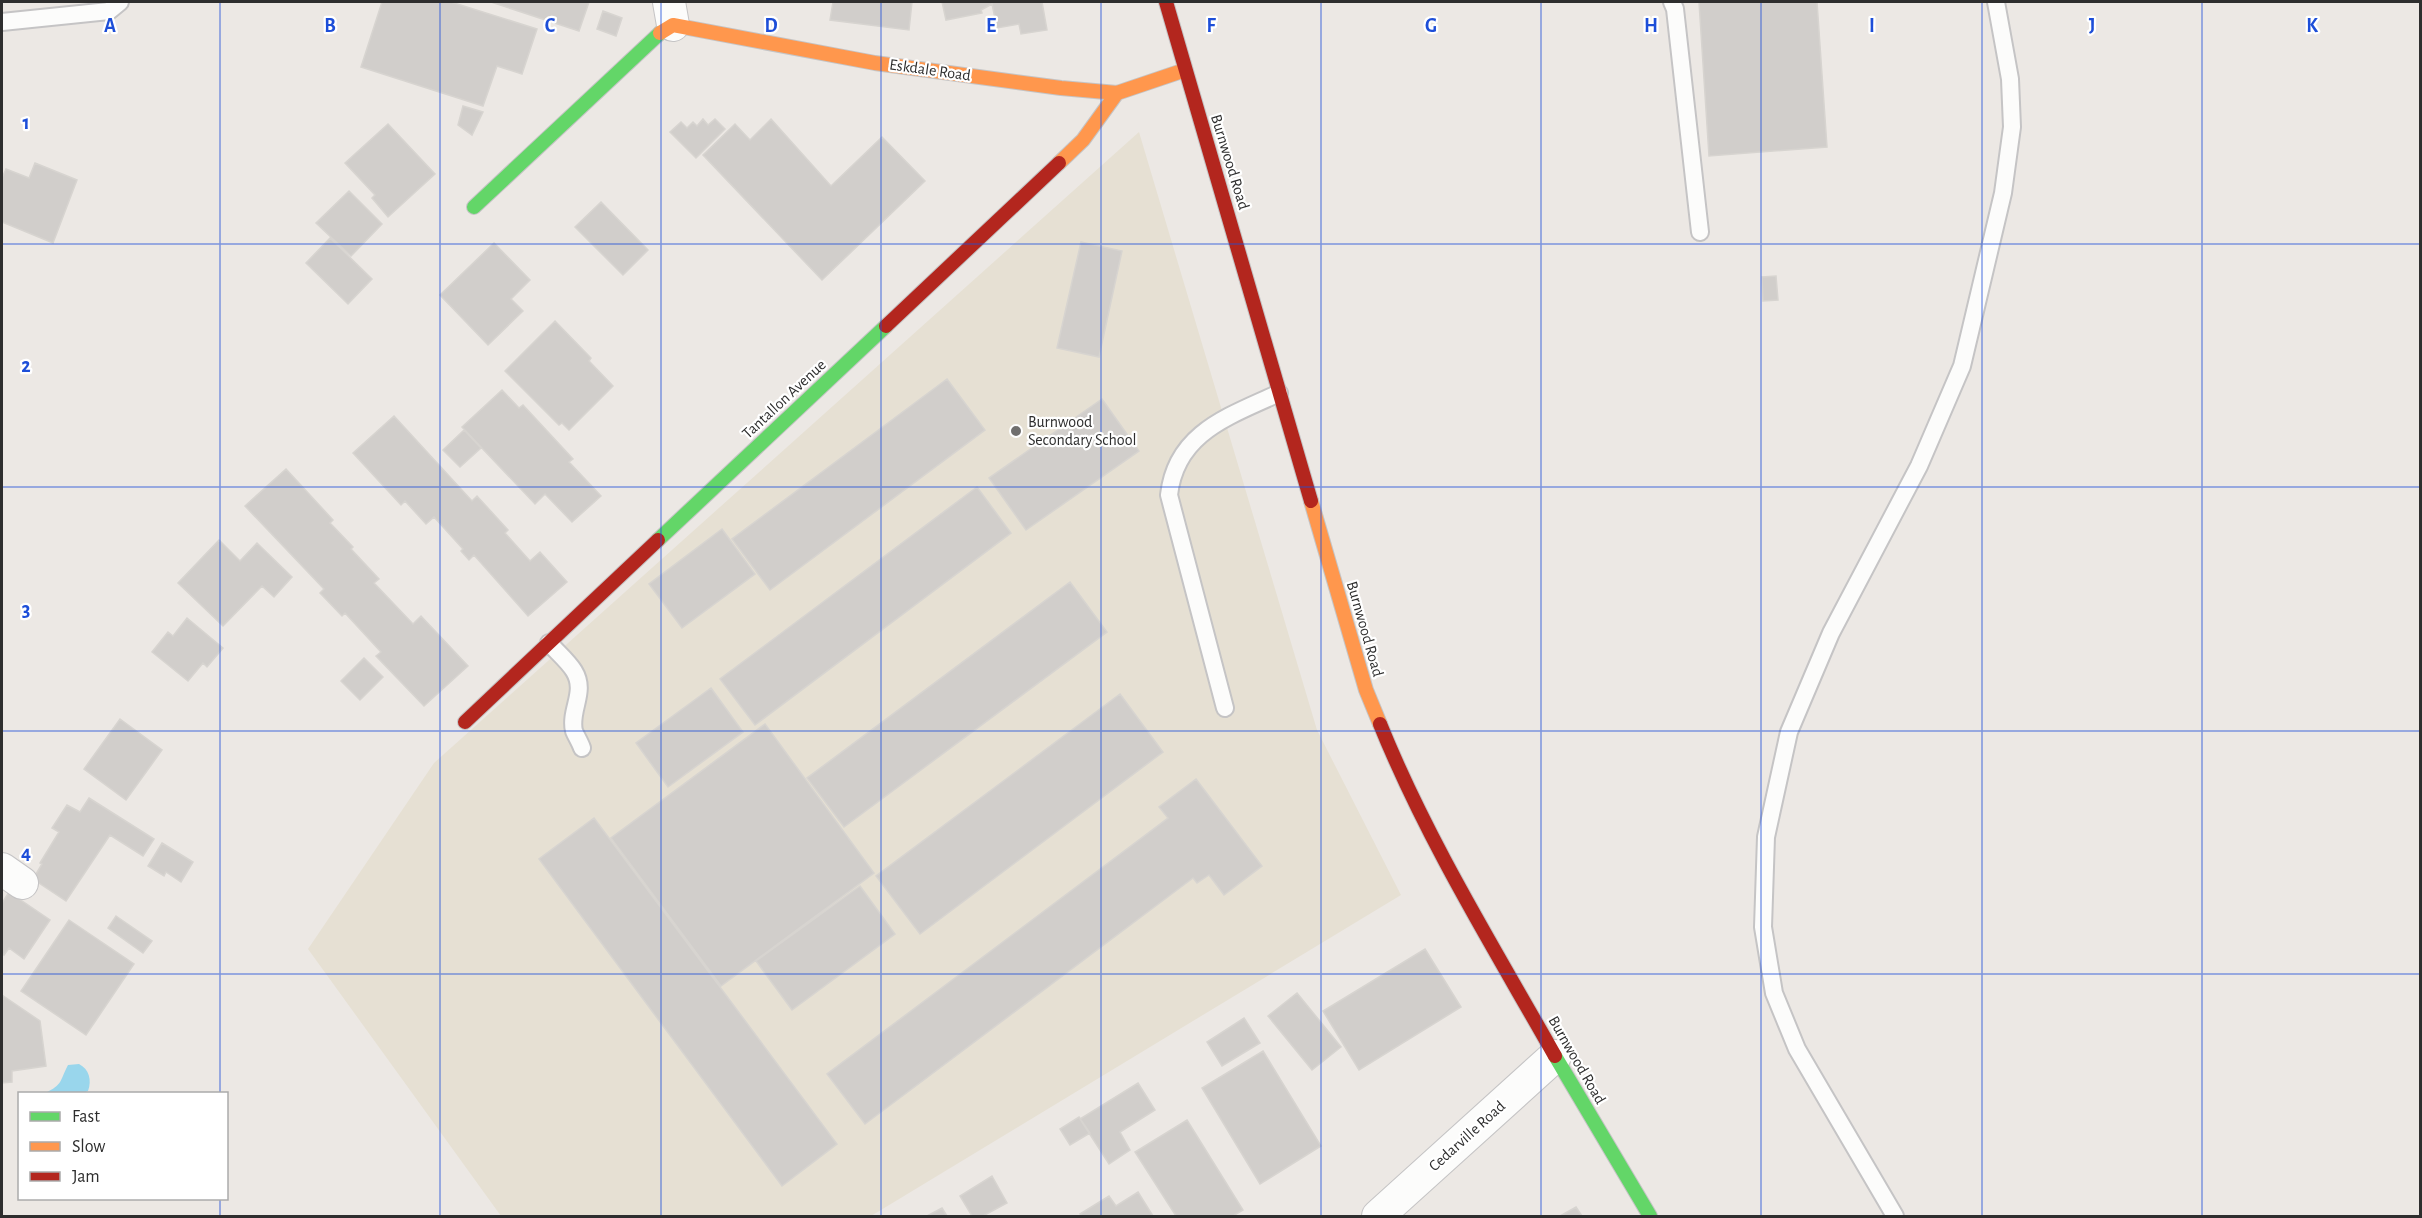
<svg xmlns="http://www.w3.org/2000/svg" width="2422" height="1218" font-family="'Alegreya Sans',sans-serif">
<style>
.education{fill:#e6e0d3}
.water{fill:#99d6ec}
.building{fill:#d1cecb;stroke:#d7d4d0;stroke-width:1.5}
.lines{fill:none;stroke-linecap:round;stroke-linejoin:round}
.lane-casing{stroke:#c5c4c5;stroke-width:20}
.street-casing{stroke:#c5c4c5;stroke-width:34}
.fast-casing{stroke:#c5c4c5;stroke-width:16}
.slow-casing{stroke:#c5c4c5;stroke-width:16}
.jam-casing{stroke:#c5c4c5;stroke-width:16}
.lane{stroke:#fcfcfb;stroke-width:16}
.street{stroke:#fcfcfb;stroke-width:32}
.fast{stroke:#63d668;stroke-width:14}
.slow{stroke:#ff974d;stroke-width:14}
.jam{stroke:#b3261e;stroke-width:14}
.grid{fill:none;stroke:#1d4ed8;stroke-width:1.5;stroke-opacity:0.55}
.poi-dot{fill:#706f6e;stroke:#fff;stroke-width:2}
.labels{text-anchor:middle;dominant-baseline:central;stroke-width:4.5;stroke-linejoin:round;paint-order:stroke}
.street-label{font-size:16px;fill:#2e2e2e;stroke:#fff}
.poi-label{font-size:16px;fill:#2e2e2e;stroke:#fff;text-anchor:start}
.grid-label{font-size:20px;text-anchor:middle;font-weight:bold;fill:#1d4ed8;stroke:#fff;stroke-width:4.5;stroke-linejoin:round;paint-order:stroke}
</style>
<rect width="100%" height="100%" fill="#ece8e4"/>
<!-- education -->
<path class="education" d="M1139 132 1317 730 1401 895 871 1216H501L308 949 434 763Z"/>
<!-- water -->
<path class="water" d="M79 1064C89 1069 92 1080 88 1091L83 1093H45C63 1085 60 1080 68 1065Z"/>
<!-- building -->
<path class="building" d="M382 2H451L537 29 522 74 497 66 483 106 361 67Z
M491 2H589L579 31Z
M833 2H912L909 30 830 20Z
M942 2H1042L1047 30 1021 34 1019 24 997 28 992 4 981 10 982 13 946 20Z
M1699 2H1817L1827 147 1709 156Z
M603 11 622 18 616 36 597 29Z
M463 106 483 112 472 135 458 125Z
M703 119 708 125 715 119 725 129 696 158 670 132 681 122 687 128 693 122 697 126Z
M771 119 831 186 882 137 925 181 822 280 703 155 735 124 750 140Z
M388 124 435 174 388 217 372 198 375 195 345 163Z
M35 163 77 180 53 243 2 222V178L6 169 29 178Z
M349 191 382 224 351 256 316 223Z
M601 202 648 250 623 275 575 227Z
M330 238 372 279 348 304 306 263Z
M1081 242 1122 251 1099 357 1057 348Z
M494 243 530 280 511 299 523 311 488 345 440 295Z
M1776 276 1778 300 1763 301 1762 277Z
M555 321 591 358 589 361 613 386 569 430 562 423 559 425 505 371Z
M947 379 985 430 770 590 732 539Z
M502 390 519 408 523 405 573 459 569 462 601 496 572 522 545 494 535 504 462 427Z
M1102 399 1139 451 1026 530 989 478Z
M394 416 472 501 477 496 508 530 505 533 530 561 540 552 567 582 528 616 474 555 469 560 461 551 463 549 434 517 426 524 405 501 401 505 353 453Z
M464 430 481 448 460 467 443 450Z
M286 469 333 520 330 523 353 547 351 549 379 579 374 583 413 624 421 616 468 666 424 706 376 656 381 652 345 613 342 616 320 593 324 589 245 506Z
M977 487 1011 533 755 725 720 679Z
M722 529 755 574 682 628 649 584Z
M219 540 240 561 257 543 292 577 274 597 262 586 223 626 178 583Z
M1070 582 1107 632 844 827 807 778Z
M187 618 223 648 207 667 203 663 188 681 152 652 168 632 173 636Z
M364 658 383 677 360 700 341 681Z
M711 688 743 732 668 787 636 743Z
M1120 694 1163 752 920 934 876 876Z
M120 719 162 750 126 800 84 769Z
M765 724 874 873 721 986 611 838Z
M1196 779 1262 866 1224 895 1209 875 1197 883 1193 878 865 1124 827 1074 1168 818 1159 807Z
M89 798 154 839 143 856 110 835 66 901 33 879 42 864 40 863 59 832 52 828 67 805 80 812Z
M594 818 837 1144 782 1186 539 859Z
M162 843 193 862 181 882 166 872 164 876 148 866Z
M860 886 895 934 792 1010 756 961Z
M9 892 50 920 24 959 9 948 4 955 2 953V903Z
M116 916 152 941 143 953 108 928Z
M69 920 134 964 86 1035 21 991Z
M1425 949 1461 1007 1359 1070 1323 1011Z
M1297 993 1341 1047 1312 1070 1268 1016Z
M2 995 40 1021 46 1066 12 1071V1082L2 1083Z
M1244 1018 1260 1043 1222 1066 1207 1042Z
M1263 1051 1321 1146 1260 1184 1202 1088Z
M1138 1083 1155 1110 1120 1132 1130 1150 1109 1164 1080 1119Z
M1079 1117 1090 1133 1070 1145 1060 1129Z
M1187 1120 1243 1210 1233 1216H1176L1135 1152Z
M992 1176 1007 1203 983 1216H972L960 1196Z
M1138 1192 1153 1216H1082L1080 1214 1109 1196 1116 1206Z
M1576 1207 1582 1216H1560Z
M942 1208 947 1216H927Z"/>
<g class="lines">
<defs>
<path id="lane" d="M1672 2 1675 9 1700 232
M2 22 109 11 120 2
M549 643C557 652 568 661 574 671 587 692 569 710 574 731 576 736 580 742 582 748
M1225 708 1169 495C1176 432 1230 416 1279 393
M1895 1216 1797 1049 1774 993 1763 927 1766 837 1789 732 1831 633 1919 466 1962 366 2003 193 2012 127 2010 79 1996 2"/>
<path id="street" d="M669 2 673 25
M2 869 22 883
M1378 1216 1555 1056"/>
<path id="fast" d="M474 207 660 33
M658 540 886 326
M1555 1056 1650 1216"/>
<path id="slow" d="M660 33 673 25 875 63 1061 88 1117 93 1185 70
M1059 163 1083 140 1117 93
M1311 501 1366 690 1380 724"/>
<path id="jam" d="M1166 2 1311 501
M886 326 1059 163
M465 722 658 540
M1380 724C1427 840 1494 948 1555 1056"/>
</defs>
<!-- lane casing -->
<use href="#lane" class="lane-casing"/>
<!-- street casing -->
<use href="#street" class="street-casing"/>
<!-- fast casing -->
<use href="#fast" class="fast-casing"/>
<!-- slow casing -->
<use href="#slow" class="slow-casing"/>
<!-- jam casing -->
<use href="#jam" class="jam-casing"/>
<!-- lane -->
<use href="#lane" class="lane"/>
<!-- street -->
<use href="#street" class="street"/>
<!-- fast -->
<use href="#fast" class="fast"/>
<!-- slow -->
<use href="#slow" class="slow"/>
<!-- jam -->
<use href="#jam" class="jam"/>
</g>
<!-- grid -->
<path class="grid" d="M220 2V1094M440 2V1216M661 2V1216M881 2V1216M1101 2V1216M1321 2V1216M1541 2V1216M1761 2V1216M1982 2V1216M2202 2V1216M2 244H2420M2 487H2420M2 731H2420M2 974H2420M220 1198V1216"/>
<!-- markers -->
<circle class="poi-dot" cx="1016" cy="431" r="6"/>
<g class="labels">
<!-- street labels -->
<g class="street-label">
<text transform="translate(930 70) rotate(8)">Eskdale Road</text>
<text transform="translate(1230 162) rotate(73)">Burnwood Road</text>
<text transform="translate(784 399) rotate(-43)">Tantallon Avenue</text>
<text transform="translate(1365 629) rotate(74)">Burnwood Road</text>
<text transform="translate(1577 1060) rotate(60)">Burnwood Road</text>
<text transform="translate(1467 1136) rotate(-42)">Cedarville Road</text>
</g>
<!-- poi labels -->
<g class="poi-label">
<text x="1028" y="422">Burnwood<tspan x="1028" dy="18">Secondary School</tspan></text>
</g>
</g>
<g class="grid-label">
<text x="110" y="32">A</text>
<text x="330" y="32">B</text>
<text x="550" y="32">C</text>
<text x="771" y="32">D</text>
<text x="991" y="32">E</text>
<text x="1211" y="32">F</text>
<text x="1431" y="32">G</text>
<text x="1651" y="32">H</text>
<text x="1872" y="32">I</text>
<text x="2092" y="32">J</text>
<text x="2312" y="32">K</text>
<text x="26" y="129">1</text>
<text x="26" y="372">2</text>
<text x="26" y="616">3</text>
<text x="26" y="859">4</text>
</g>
<!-- border -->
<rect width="2422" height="1218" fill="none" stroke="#2e2e2e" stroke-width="6"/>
<!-- legend -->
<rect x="18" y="1092" width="210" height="108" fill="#ffffff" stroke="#ababab" stroke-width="1.5"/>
<rect x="30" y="1112" width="30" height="9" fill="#63d668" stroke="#ababab" stroke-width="1.5"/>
<text x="72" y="1122" font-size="18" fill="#2e2e2e">Fast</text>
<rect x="30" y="1142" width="30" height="9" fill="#ff974d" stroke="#ababab" stroke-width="1.5"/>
<text x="72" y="1152" font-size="18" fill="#2e2e2e">Slow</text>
<rect x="30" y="1172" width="30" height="9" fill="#b3261e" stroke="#ababab" stroke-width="1.5"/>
<text x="72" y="1182" font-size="18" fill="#2e2e2e">Jam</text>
</svg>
